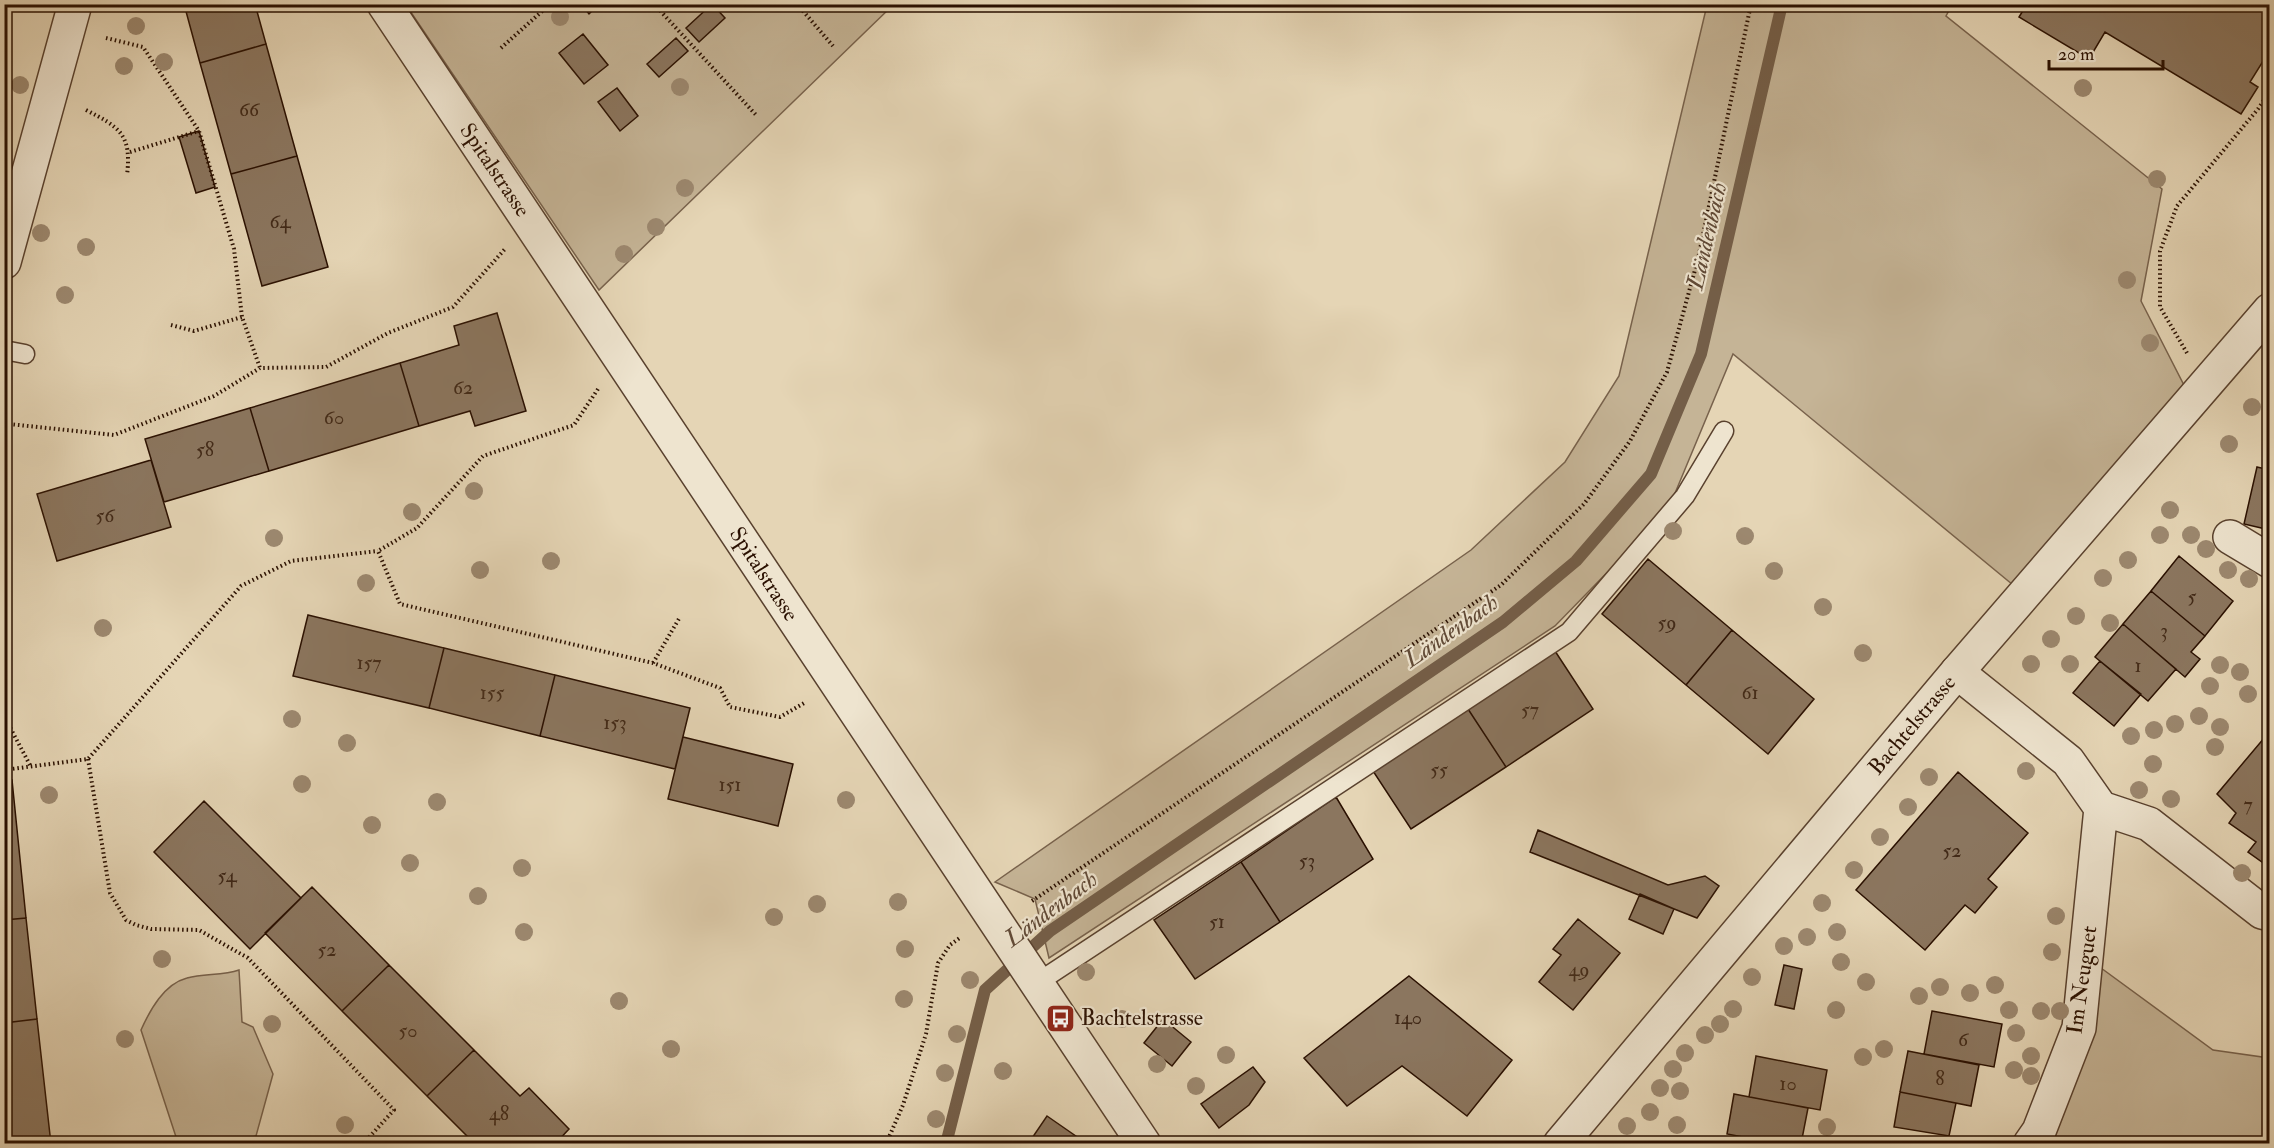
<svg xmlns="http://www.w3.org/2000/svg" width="2274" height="1148" font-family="'IM FELL Double Pica',serif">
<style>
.green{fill:#c5b496;stroke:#78624c;stroke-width:1.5}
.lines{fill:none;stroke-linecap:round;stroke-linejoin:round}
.stream{stroke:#745e48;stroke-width:12}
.building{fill:#8b765f;stroke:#2a1001;stroke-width:1.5}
.service-casing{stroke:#59412e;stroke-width:21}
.minor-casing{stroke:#59412e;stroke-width:36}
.tertiary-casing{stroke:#59412e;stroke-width:36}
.path{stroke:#2a1001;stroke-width:4;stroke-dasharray:1.5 3;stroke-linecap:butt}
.service{stroke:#eee4cf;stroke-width:18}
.minor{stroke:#eee4cf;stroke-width:33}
.tertiary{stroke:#eee4cf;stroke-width:33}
.tree{fill:#9c886f}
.labels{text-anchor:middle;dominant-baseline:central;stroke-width:4.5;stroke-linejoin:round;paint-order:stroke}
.number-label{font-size:20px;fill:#422a18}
.street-label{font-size:22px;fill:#2a1001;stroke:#eee4cf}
.poi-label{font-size:22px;fill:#2a1001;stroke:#eee4cf;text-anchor:start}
.water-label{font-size:24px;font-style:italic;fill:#614a37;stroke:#eee4cf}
</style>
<rect width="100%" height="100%" fill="#e5d5b5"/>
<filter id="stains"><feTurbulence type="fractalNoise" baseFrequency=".00333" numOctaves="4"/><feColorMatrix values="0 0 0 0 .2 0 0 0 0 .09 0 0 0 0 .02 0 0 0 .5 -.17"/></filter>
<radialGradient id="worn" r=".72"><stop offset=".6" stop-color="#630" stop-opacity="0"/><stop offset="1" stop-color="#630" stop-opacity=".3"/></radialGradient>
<!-- green -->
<path class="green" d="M406 5H893L599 290Z
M1707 5H1952L1946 16 2162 189 2141 301 2191 399 2024 594 1733 354 1668 510 1555 626 1049 958 1035 899 995 882 1471 550 1565 462 1619 376Z
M2086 957 2213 1050 2269 1058V1143L2030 1144Z
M239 970 242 1022 253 1027 273 1074 256 1136 231 1143H178L141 1030C150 1010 164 984 187 978 204 973 222 976 239 970Z"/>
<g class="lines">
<!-- stream -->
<path class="stream" d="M946 1144 985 990 1050 931 1503 622 1576 561 1651 474 1701 354 1782 4"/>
</g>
<!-- building -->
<path class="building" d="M184 4H255L266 44 200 63Z
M581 4H599L589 14Z
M712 4 725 18 699 42 686 28Z
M2027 4H2270V50L2250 82 2258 87 2241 114 2105 32 2089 59 2019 17Z
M583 34 608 65 584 84 559 53Z
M676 38 688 51 659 77 647 64Z
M266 44 297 156 231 174 200 63Z
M617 88 638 116 620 131 598 102Z
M199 131 215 187 196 193 179 137Z
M297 156 328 267 262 286 231 174Z
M497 313 526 411 475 426 470 411 419 426 400 363 459 345 454 326Z
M400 363 419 426 269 471 250 408Z
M250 408 269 471 164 502 145 439Z
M151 460 171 527 57 561 37 494Z
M2257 467 2270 470V530L2244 524Z
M2179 556 2233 601 2205 636 2151 591Z
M1648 559 1732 630 1686 685 1602 614Z
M2151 591 2205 636 2191 652 2200 659 2185 677 2123 624Z
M308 615 444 648 429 708 293 676Z
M2123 624 2176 669 2148 701 2095 657Z
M1732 630 1814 699 1768 754 1686 685Z
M444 648 555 675 540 736 429 708Z
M1555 651 1593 709 1506 767 1468 709Z
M2100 661 2141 694 2114 726 2073 693Z
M555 675 690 708 675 769 540 736Z
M1468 709 1506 767 1411 829 1373 771Z
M2270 731V866L2269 867 2248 852 2256 842 2229 823 2236 813 2217 794Z
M683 737 793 764 778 826 668 799Z
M1958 772 2028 833 1988 879 1997 887 1975 913 1965 905 1925 950 1856 890Z
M4 780H12L26 918 4 920Z
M1336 797 1373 859 1280 922 1241 862Z
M204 801 301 898 250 949 154 852Z
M1538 830 1668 885 1705 876 1719 886 1697 918 1530 852Z
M1241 862 1280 922 1195 979 1154 920Z
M312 887 389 965 342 1011 265 933Z
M1640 894 1674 909 1663 934 1629 919Z
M26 918 37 1019 4 1023V920Z
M1578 919 1620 953 1573 1010 1539 982 1561 955 1553 949Z
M389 965 474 1050 427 1096 342 1011Z
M1784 965 1802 969 1794 1009 1775 1005Z
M1409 976 1512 1060 1467 1116 1402 1066 1347 1106 1304 1058Z
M1932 1011 2002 1024 1994 1067 1924 1054Z
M37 1019 51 1144H4V1023Z
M1163 1019 1191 1042 1172 1066 1144 1043Z
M474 1050 520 1096 529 1088 569 1129 555 1144H475L427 1096Z
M1908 1051 1979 1065 1971 1106 1900 1092Z
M1756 1056 1827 1070 1820 1110 1749 1097Z
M1253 1067 1265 1082 1249 1105 1219 1128 1201 1104Z
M1900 1092 1956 1103 1949 1136 1894 1127Z
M1734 1094 1808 1108 1801 1144H1780L1727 1134Z
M1047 1116 1083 1141 1082 1144H1028Z"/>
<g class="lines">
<defs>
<path id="service" d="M4 350 25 354
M1037 983 1569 632 1685 496 1724 431"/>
<path id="minor" d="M4 262 75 4
M2230 537 2270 561
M1957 672 2068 761 2101 808 2149 824 2262 912 2270 914
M2030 1144 2039 1131 2079 1028 2101 808"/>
<path id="tertiary" d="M384 4 1144 1144
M1560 1144 1957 672 2270 310"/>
</defs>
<!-- service casing -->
<use href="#service" class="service-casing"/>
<!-- minor casing -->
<use href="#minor" class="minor-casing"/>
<!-- tertiary casing -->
<use href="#tertiary" class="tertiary-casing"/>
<!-- path -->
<path class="path" d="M654 4 757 116
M797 4 833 46
M106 38 143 47 199 131 234 249 242 317 260 368
M501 48 550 4
M86 110C119 127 132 134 127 175
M130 152 199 131
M171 325 194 331 242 317
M2187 353 2160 307V251L2177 206 2258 109 2270 91
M598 389 574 425 483 456 417 528 378 551 400 604 653 663 720 688 730 707 780 717 806 702
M9 424 114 435 214 396 260 368 326 367 388 333 453 307 505 249
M653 663 680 617
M4 716 31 767
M88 759 110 893 126 920 136 925 151 929 199 930 248 958 394 1110 363 1144
M4 770 88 759 241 586 291 561 378 551
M1032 901 1501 585 1584 504 1630 441 1667 372 1698 259 1751 4
M886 1144 903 1105 926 1034 938 963 950 945 961 937"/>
<!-- service -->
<use href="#service" class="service"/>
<!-- minor -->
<use href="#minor" class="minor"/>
<!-- tertiary -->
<use href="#tertiary" class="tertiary"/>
</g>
<!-- trees -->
<g class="tree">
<circle cx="560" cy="17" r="9"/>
<circle cx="136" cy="26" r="9"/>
<circle cx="164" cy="62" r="9"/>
<circle cx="124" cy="66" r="9"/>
<circle cx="20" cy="85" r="9"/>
<circle cx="680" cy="87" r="9"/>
<circle cx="2083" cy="88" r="9"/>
<circle cx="2157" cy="179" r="9"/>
<circle cx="685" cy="188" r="9"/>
<circle cx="656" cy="227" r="9"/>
<circle cx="41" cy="233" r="9"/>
<circle cx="86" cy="247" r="9"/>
<circle cx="624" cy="254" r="9"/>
<circle cx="2127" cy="280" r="9"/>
<circle cx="65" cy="295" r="9"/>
<circle cx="2150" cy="343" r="9"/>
<circle cx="2252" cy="407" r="9"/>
<circle cx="2229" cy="444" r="9"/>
<circle cx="474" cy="491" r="9"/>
<circle cx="2170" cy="510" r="9"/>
<circle cx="412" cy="512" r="9"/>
<circle cx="1673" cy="531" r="9"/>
<circle cx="2160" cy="535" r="9"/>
<circle cx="2191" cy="535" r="9"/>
<circle cx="1745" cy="536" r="9"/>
<circle cx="274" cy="538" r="9"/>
<circle cx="2206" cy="549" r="9"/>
<circle cx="2128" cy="560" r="9"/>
<circle cx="551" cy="561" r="9"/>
<circle cx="480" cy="570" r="9"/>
<circle cx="2228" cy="570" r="9"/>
<circle cx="1774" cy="571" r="9"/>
<circle cx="2103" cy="578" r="9"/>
<circle cx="2249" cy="579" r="9"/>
<circle cx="366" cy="583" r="9"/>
<circle cx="1823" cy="607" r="9"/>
<circle cx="2076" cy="616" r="9"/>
<circle cx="2110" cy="623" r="9"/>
<circle cx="103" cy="628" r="9"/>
<circle cx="2051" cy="639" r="9"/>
<circle cx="1863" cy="653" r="9"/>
<circle cx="2031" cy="664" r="9"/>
<circle cx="2070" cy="664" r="9"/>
<circle cx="2220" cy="665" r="9"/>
<circle cx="2240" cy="672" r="9"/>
<circle cx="2210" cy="686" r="9"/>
<circle cx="2248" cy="694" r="9"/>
<circle cx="2199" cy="716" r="9"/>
<circle cx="292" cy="719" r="9"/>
<circle cx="2175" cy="724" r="9"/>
<circle cx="2220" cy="727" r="9"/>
<circle cx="2154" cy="730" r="9"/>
<circle cx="2131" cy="736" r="9"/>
<circle cx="347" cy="743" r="9"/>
<circle cx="2215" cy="747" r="9"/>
<circle cx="2153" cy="764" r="9"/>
<circle cx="2026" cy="771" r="9"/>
<circle cx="1929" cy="777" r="9"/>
<circle cx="302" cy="784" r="9"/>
<circle cx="2139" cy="790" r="9"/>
<circle cx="49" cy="795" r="9"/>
<circle cx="2171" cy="799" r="9"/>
<circle cx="846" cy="800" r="9"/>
<circle cx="437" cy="802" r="9"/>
<circle cx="1908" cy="807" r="9"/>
<circle cx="372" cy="825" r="9"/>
<circle cx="1880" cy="837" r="9"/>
<circle cx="410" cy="863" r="9"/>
<circle cx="522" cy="868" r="9"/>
<circle cx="1854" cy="870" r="9"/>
<circle cx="2242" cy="873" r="9"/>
<circle cx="478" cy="896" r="9"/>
<circle cx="898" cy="902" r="9"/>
<circle cx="1822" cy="903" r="9"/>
<circle cx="817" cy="904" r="9"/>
<circle cx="2056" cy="916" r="9"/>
<circle cx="774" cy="917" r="9"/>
<circle cx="524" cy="932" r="9"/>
<circle cx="1837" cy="932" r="9"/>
<circle cx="1807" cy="937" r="9"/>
<circle cx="1784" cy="946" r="9"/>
<circle cx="905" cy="949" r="9"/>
<circle cx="2052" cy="952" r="9"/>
<circle cx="162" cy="959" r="9"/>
<circle cx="1841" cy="962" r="9"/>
<circle cx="1086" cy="972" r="9"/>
<circle cx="1752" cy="977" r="9"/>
<circle cx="970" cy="980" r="9"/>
<circle cx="1866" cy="982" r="9"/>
<circle cx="1995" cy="985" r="9"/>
<circle cx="1940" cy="987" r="9"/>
<circle cx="1970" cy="993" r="9"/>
<circle cx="1919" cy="996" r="9"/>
<circle cx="904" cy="999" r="9"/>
<circle cx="619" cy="1001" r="9"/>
<circle cx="1733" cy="1009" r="9"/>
<circle cx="1836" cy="1010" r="9"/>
<circle cx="2009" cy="1010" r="9"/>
<circle cx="2041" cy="1011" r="9"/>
<circle cx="2060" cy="1011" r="9"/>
<circle cx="1122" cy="1019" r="9"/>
<circle cx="272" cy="1024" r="9"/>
<circle cx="1720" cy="1024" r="9"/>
<circle cx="2016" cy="1033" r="9"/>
<circle cx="957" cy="1034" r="9"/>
<circle cx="1705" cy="1035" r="9"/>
<circle cx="125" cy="1039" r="9"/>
<circle cx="671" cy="1049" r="9"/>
<circle cx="1884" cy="1049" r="9"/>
<circle cx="1685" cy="1053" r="9"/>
<circle cx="1226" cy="1055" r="9"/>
<circle cx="2031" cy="1056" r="9"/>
<circle cx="1863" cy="1057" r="9"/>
<circle cx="1157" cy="1064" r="9"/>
<circle cx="1673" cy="1069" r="9"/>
<circle cx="2014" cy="1070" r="9"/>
<circle cx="1003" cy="1071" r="9"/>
<circle cx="945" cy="1073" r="9"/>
<circle cx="2031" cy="1076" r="9"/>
<circle cx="1196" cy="1086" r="9"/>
<circle cx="1660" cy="1088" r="9"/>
<circle cx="1680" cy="1091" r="9"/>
<circle cx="1650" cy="1112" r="9"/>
<circle cx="936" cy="1119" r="9"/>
<circle cx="345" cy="1125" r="9"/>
<circle cx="1677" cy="1125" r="9"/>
<circle cx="1627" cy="1126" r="9"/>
<circle cx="1827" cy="1127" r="9"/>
</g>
<!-- icons -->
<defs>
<symbol id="bus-square" viewBox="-11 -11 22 22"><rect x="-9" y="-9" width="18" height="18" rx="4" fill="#8f2418" stroke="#eee4cf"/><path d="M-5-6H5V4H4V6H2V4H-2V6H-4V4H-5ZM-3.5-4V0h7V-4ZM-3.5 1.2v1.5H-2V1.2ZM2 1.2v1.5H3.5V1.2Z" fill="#fff"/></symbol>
</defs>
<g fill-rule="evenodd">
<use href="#bus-square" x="1044" y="1002" width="33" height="33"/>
</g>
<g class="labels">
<!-- number labels -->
<g class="number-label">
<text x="249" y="109">66</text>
<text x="280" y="221">64</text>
<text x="463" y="387">62</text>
<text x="334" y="417">60</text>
<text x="205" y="449">58</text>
<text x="105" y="515">56</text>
<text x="2192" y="596">5</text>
<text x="1667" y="622">59</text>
<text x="2164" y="630">3</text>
<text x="369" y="662">157</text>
<text x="2138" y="665">1</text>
<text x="492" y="692">155</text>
<text x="1750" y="692">61</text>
<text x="1530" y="709">57</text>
<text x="615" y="722">153</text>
<text x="1439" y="769">55</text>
<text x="730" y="784">151</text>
<text x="2248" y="804">7</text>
<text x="1952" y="850">52</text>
<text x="1307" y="860">53</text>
<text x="227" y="875">54</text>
<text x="1217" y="921">51</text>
<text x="327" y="949">52</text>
<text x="1579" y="969">49</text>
<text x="1408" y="1017">140</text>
<text x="408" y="1030">50</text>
<text x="1963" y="1039">6</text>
<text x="1940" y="1078">8</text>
<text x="1788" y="1083">10</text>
<text x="499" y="1113">48</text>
</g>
<!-- street labels -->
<g class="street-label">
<text transform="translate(495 170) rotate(56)">Spitalstrasse</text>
<text transform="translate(764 574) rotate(57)">Spitalstrasse</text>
<text transform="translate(1912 725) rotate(-50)">Bachtelstrasse</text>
<text transform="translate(2082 980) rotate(-82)">Im Neuguet</text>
</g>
<!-- poi labels -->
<g class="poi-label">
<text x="1081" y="1018">Bachtelstrasse</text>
</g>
<!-- water labels -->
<g class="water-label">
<text transform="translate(1707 236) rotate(-77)">Ländenbach</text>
<text transform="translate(1451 631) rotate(-35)">Ländenbach</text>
<text transform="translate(1051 909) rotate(-37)">Ländenbach</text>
</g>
</g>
<!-- margin -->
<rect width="2274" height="1148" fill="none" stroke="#e5d5b5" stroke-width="24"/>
<rect x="6" y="6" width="2262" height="1136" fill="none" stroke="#2a1001" stroke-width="3"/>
<rect x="12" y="12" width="2250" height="1124" fill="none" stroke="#2a1001" stroke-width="1.5"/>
<!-- scale -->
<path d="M2049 60v9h114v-9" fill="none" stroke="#2a1001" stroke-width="3"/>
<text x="2058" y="60" font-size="18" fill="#2a1001" stroke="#eee4cf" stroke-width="4.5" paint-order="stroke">20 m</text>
<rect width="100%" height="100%" filter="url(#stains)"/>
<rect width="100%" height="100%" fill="url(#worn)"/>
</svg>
